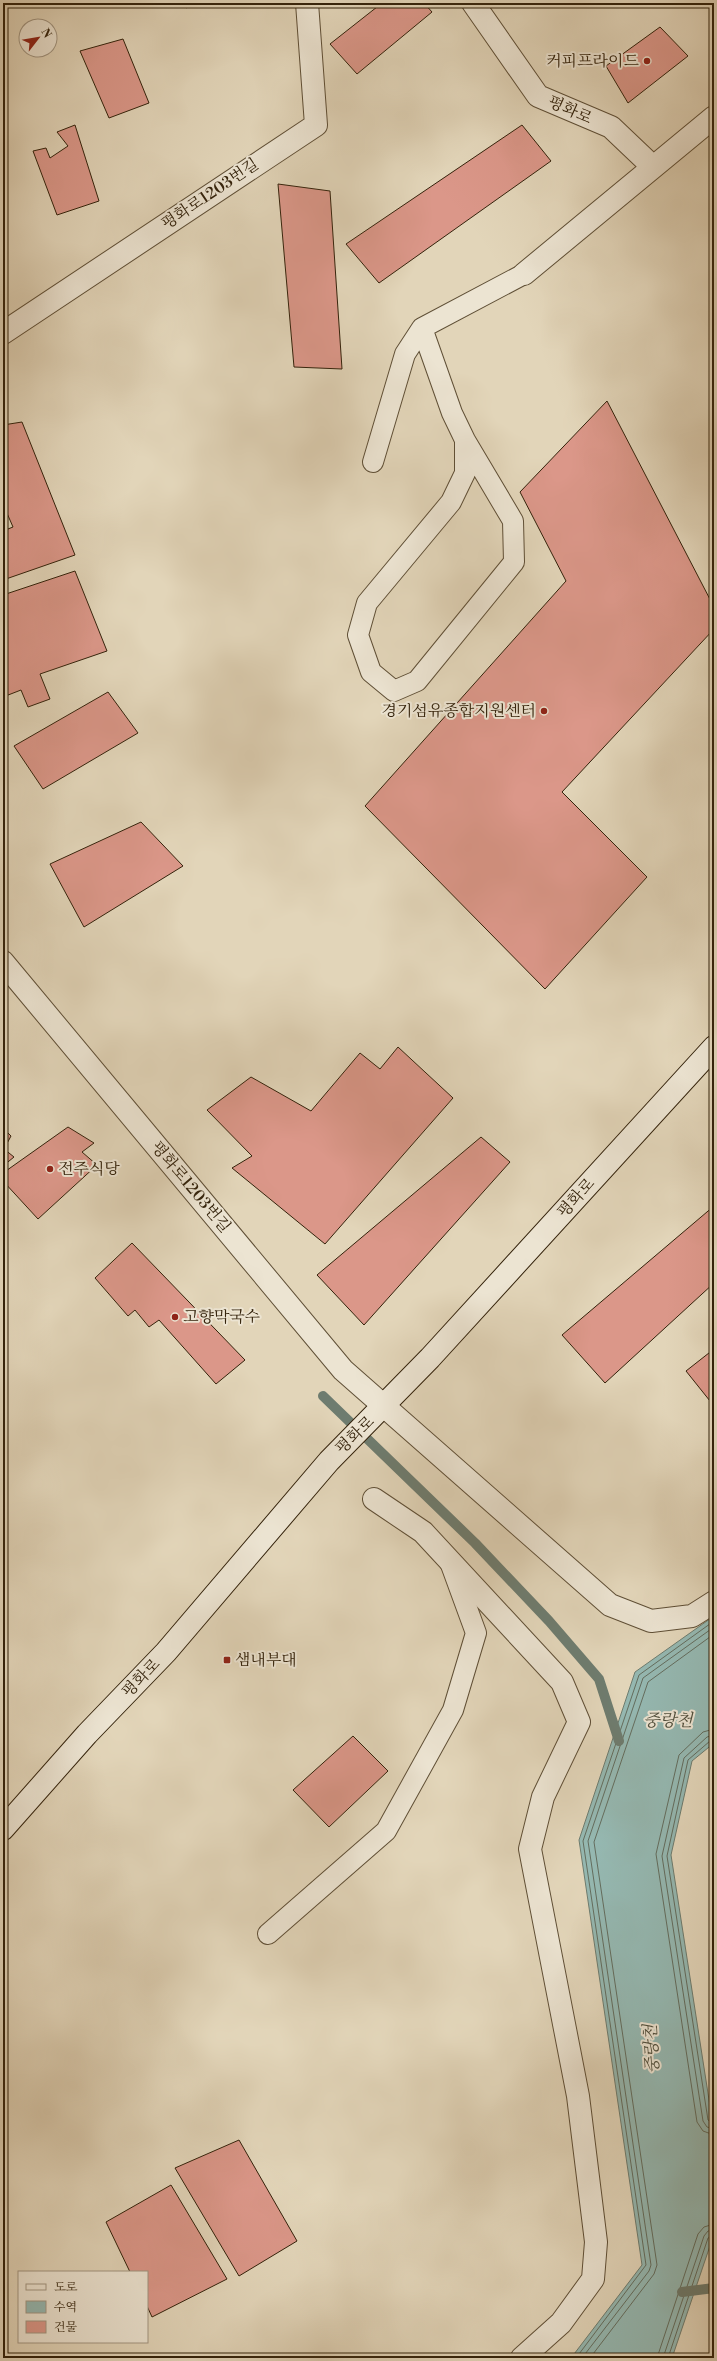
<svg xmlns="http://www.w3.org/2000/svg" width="717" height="2361" font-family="'Libre Bodoni','Noto Serif KR',serif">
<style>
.water{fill:#95b8b1;stroke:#6e7c6f}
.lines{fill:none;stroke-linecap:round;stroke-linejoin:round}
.shore{stroke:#646d5e;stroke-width:1}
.stream{stroke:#6e7c6f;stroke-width:10}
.building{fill:#db9789;stroke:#33220b}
.lane-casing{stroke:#5f4f36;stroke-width:22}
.street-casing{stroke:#5f4f36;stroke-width:24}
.secondary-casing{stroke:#33220b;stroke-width:24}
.lane{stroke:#ece4d2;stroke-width:20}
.street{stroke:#ece4d2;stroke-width:22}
.secondary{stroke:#ece4d2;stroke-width:22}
.poi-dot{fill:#8f2418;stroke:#ece4d2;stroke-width:1.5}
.labels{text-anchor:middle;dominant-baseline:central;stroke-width:4;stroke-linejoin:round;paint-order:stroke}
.poi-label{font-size:16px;fill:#33220b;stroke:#ece4d2;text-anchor:start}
.street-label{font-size:16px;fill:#33220b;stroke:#ece4d2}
.water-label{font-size:17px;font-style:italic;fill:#504f3d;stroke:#ece4d2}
</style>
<rect width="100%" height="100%" fill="#e2d5b9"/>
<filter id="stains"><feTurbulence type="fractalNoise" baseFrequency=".005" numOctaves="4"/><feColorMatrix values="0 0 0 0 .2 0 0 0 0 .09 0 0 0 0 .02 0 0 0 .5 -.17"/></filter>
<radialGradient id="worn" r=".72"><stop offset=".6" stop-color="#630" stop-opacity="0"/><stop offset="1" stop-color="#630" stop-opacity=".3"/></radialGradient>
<!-- water -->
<path class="water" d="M714 1616V1743L692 1761 671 1855 714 2132V2234L672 2358H571L642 2265 579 1840 635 1672Z"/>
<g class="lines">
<!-- shore -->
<path class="shore" d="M714 1729 703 1732 679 1755 656 1854 697 2122 703 2131 714 2135
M714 1735 707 1737 684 1758 662 1856 703 2121 707 2127 714 2129
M714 1740 710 1741 688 1760 667 1856 708 2120 714 2124
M576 2358 646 2265 583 1841 639 1675 714 1621
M582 2358 649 2271 651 2265 588 1841 643 1678 714 1627
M590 2358 654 2274 657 2265 594 1842 648 1682 714 1634
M657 2358 698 2234 704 2227 714 2224
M663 2358 704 2236 708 2231 714 2230
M668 2358 708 2238 714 2235"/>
<!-- stream -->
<path class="stream" d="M323 1396 475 1543 549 1621 599 1679 619 1741
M682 2292 714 2288"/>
</g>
<!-- building -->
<path class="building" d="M180 3H191L187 8Z
M382 3H424L432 12 357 74 330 44Z
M660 27 688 56 628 103 606 66Z
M123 39 149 103 109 118 80 51Z
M75 125 99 201 57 215 33 151 46 148 50 158 68 146 57 132Z
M522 125 551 161 379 283 346 244Z
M278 184 330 191 342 369 294 367Z
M607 401 714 607V629L562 792 647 877 545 989 365 806 566 581 520 492Z
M22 422 75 555 3 580V531L13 527 3 504V425Z
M75 571 107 651 40 674 50 699 28 707 21 690 3 697V595Z
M108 692 138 733 43 789 14 746Z
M141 822 183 866 84 927 50 864Z
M398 1047 453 1098 325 1244 232 1168 252 1156 207 1110 251 1077 311 1111 360 1053 380 1069Z
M68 1127 94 1143 82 1152 97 1165 38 1219 3 1181V1173Z
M3 1128 11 1136 4 1149 14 1157 3 1166Z
M481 1137 510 1162 364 1325 317 1275Z
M714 1206V1283L605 1383 562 1335Z
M132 1243 245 1360 216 1384 159 1320 149 1327 135 1310 128 1316 95 1278Z
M714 1349V1406L686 1371Z
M353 1736 388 1771 329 1827 293 1790Z
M239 2140 297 2241 239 2276 175 2168Z
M171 2185 227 2279 152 2317 147 2306V2272H130L106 2222Z"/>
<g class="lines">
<defs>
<path id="lane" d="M422 328 452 413 465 440 513 521 514 562 417 681 394 691 371 672 358 635 367 603 451 502 465 473V440
M373 462 405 354 422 328 524 274
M268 1934 386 1831 453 1710 476 1633 450 1562"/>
<path id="street" d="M473 3 538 96 611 127 652 166
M524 274 714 117
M3 333 316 125 307 3
M3 962 343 1370 610 1605 651 1621 692 1616 714 1602
M374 1499 423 1532 562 1682 579 1722 543 1797 530 1849 578 2096 596 2242 593 2279 561 2323 522 2358"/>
<path id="secondary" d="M3 1829 87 1734 166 1652 329 1461 430 1358 714 1047"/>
</defs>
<!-- lane casing -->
<use href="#lane" class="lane-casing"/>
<!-- street casing -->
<use href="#street" class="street-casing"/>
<!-- secondary casing -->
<use href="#secondary" class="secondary-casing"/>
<!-- lane -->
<use href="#lane" class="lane"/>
<!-- street -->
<use href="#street" class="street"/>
<!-- secondary -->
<use href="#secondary" class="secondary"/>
</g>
<!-- markers -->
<g class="poi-dot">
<circle cx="647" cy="61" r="4"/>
<circle cx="544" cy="711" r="4"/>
<circle cx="50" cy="1169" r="4"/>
<circle cx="175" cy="1317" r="4"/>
<rect x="223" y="1656" width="8" height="8" rx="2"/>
</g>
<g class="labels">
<!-- poi labels -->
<g class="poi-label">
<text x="639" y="61" text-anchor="end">커피프라이드</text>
<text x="536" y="711" text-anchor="end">경기섬유종합지원센터</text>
<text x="58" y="1169">전주식당</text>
<text x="183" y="1317">고향막국수</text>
<text x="235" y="1660">샘내부대</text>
</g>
<!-- street labels -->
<g class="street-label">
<text transform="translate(570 110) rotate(24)">평화로</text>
<text transform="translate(210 194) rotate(-34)">평화로1203번길</text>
<text transform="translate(191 1187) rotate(50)">평화로1203번길</text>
<text transform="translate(576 1198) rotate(-48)">평화로</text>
<text transform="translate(355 1435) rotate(-44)">평화로</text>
<text transform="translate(141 1678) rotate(-46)">평화로</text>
</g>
<!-- water labels -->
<g class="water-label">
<text x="668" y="1721">중랑천</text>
<text transform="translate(652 2049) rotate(-93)">중랑천</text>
</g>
</g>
<!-- margin -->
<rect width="717" height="2361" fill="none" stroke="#e2d5b9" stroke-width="16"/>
<rect x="4" y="4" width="709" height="2353" fill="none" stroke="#33220b" stroke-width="2"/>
<rect x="8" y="8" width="701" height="2345" fill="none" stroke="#33220b"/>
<!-- legend -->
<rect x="18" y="2271" width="130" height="72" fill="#ece4d2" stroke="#a29682"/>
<rect x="26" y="2284" width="20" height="6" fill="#ece4d2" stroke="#a29682"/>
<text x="54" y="2291" font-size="12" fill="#33220b">도로</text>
<rect x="26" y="2301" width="20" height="12" fill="#95b8b1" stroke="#a29682"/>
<text x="54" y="2311" font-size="12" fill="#33220b">수역</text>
<rect x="26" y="2321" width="20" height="12" fill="#db9789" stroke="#a29682"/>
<text x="54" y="2331" font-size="12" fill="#33220b">건물</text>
<!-- north arrow -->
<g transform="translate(38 38) rotate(59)"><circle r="19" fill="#ece4d2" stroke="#a29682"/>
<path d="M0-3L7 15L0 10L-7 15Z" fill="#8f2418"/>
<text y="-6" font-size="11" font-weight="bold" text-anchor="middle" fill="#33220b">N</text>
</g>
<rect width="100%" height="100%" filter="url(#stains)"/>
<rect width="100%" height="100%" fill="url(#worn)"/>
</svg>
